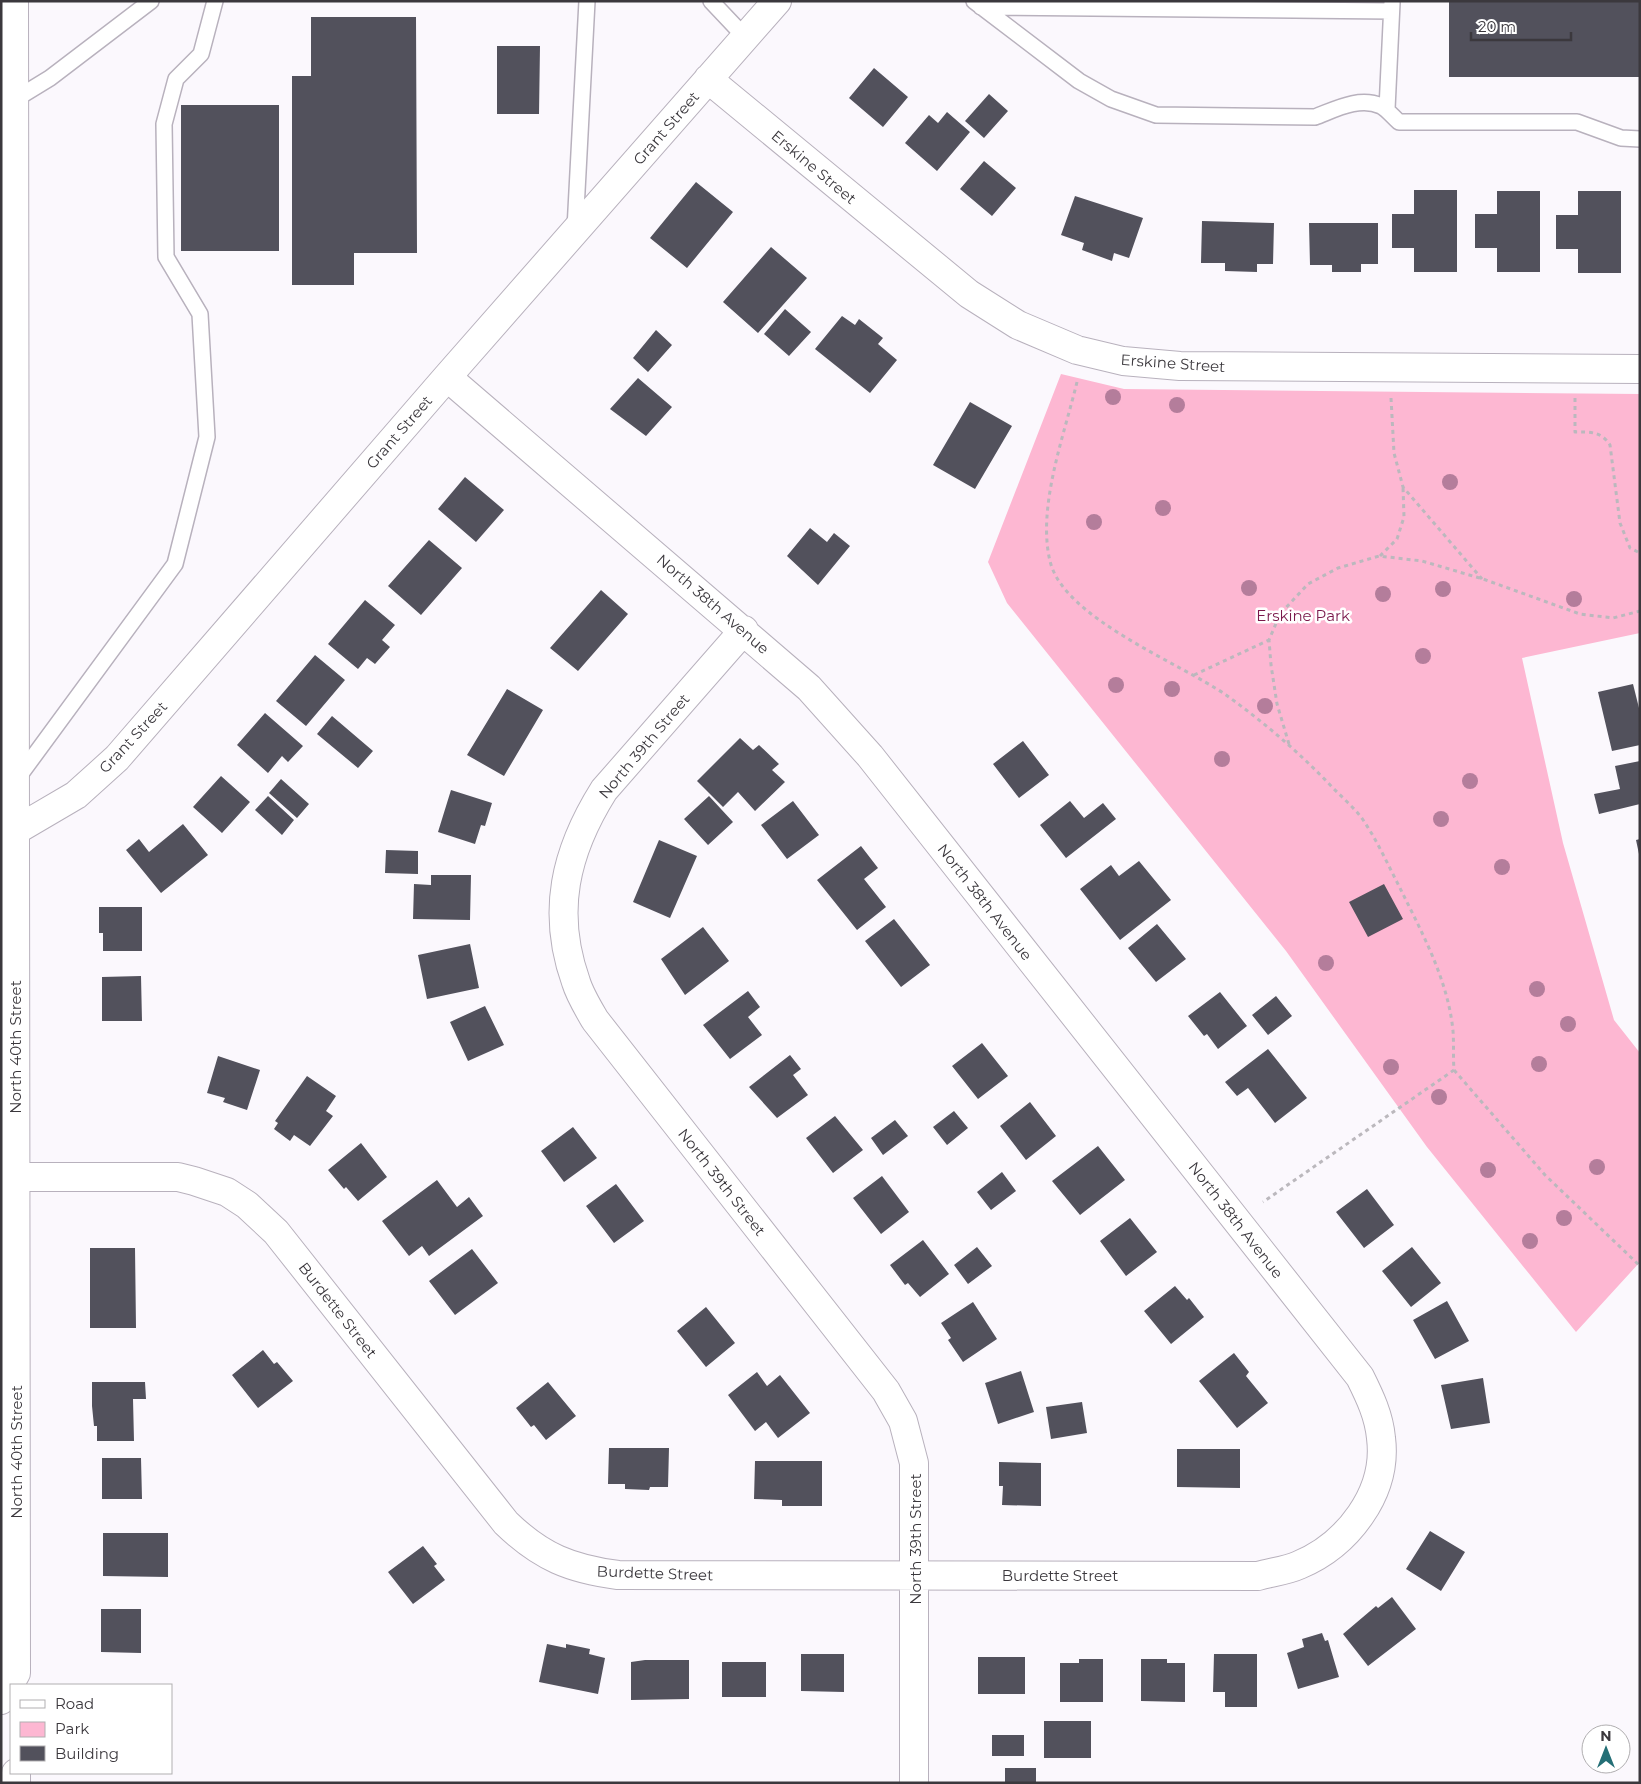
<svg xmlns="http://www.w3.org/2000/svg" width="1641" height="1784" font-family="Montserrat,sans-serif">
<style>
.green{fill:#fdb7d2}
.building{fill:#52515c}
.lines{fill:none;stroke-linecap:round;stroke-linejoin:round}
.lane-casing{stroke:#b8b1bd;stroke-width:18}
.street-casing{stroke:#b8b1bd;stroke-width:30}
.secondary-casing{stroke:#b8b1bd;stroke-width:30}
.path{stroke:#bbb8bd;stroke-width:3;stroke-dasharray:4 4;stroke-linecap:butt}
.lane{stroke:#fff;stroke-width:15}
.street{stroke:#fff;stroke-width:28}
.secondary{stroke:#fff;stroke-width:28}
.tree{fill:#b47d9b}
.labels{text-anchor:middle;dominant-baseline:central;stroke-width:5;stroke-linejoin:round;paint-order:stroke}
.street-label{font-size:15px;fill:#3b383d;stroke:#fff}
.park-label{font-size:15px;fill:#7a184b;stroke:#fff}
</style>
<rect width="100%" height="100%" fill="#fbf8fd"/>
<!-- green -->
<path class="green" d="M1061 374 1124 389 1640 394V633L1522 658 1563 843 1614 1020 1640 1053V1262L1576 1332 1427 1147 1286 951 1007 603 988 562Z"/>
<!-- building -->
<path class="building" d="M1449 1H1640V77H1449Z
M311 17H416L417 253H354V285H292V76H311Z
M497 46H540L539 114H497Z
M874 68 908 97 883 127 849 98Z
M989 94 1008 111 984 138 965 121Z
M181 105H279V251H181Z
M947 112 970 132 937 171 905 143 929 115 938 123Z
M984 161 1016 188 992 216 960 189Z
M696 182 733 212 687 268 650 238Z
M1414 190H1457V272H1414V248H1392V214H1414Z
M1497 191H1540V272H1497V248H1475V214H1497Z
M1578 191H1621V273H1578V249H1556V215H1578Z
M1075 196 1143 218 1129 258 1114 253 1112 261 1082 250 1084 243 1061 235Z
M1202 221 1274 223 1273 264H1257V272L1225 271V263H1201Z
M1309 223H1378V264H1361V272H1332V265H1310Z
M771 247 807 278 758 333 723 302Z
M785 309 811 332 789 356 764 334Z
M842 316 855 325 859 319 883 338 878 344 897 360 870 393 815 349Z
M656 330 672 345 648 372 633 358Z
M638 378 672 407 646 436 610 409Z
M970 402 1012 426 975 489 933 465Z
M465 477 504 510 476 542 438 509Z
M810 528 827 542 834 533 850 546 818 585 787 556Z
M429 540 462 568 421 615 388 586Z
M601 590 628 614 578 671 550 648Z
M365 600 395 625 382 640 390 647 375 664 367 658 358 669 328 644Z
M315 655 345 680 306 726 276 701Z
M1633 684 1640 712V745L1612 751 1598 692Z
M507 689 543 710 504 776 467 755Z
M265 713 303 746 288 762 282 756 268 773 237 745Z
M332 716 373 751 358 768 317 734Z
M740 738 753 750 759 745 779 764 772 770 785 782 755 811 738 792 723 807 697 781Z
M1023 741 1049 775 1019 798 993 764Z
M1640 761V804L1599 814 1594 794 1620 789 1615 766Z
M221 776 250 802 222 833 193 807Z
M281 779 309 804 297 818 269 793Z
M451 790 492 803 485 826 481 825 475 844 438 832Z
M268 796 294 820 282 835 255 810Z
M709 796 733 822 708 845 684 819Z
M793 801 819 835 787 859 761 825Z
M1070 801 1084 818 1103 803 1116 819 1066 858 1040 825Z
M183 824 208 855 161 893 126 850 139 839 149 852Z
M1640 839V854H1639L1636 840Z
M659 840 697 856 670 918 633 902Z
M861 846 878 868 864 879 886 907 857 930 817 880Z
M386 850 418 851V874L385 873Z
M1139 861 1171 900 1120 940 1080 889 1111 865 1119 876Z
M431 875H471L470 920 413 919 414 884 431 885Z
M1384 884 1403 919 1368 937 1349 902Z
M99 907H142V951H103V933H99Z
M894 919 930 965 901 987 865 941Z
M1157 924 1186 959 1156 982 1128 948Z
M703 927 729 961 685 995 661 959Z
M470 944 479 988 427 999 418 955Z
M141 976 142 1021H102V977Z
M748 991 760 1007 748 1017 762 1035 730 1059 703 1025Z
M1220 992 1247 1026 1218 1049 1207 1034 1204 1036 1188 1016Z
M1276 996 1292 1016 1268 1035 1252 1015Z
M485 1006 504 1045 468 1061 450 1022Z
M982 1043 1008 1076 978 1099 952 1066Z
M1268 1049 1307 1098 1275 1123 1248 1088 1237 1096 1225 1082Z
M790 1055 801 1069 793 1075 808 1095 777 1118 749 1087Z
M218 1056 260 1070 247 1110 223 1102 225 1098 207 1093Z
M307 1076 336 1096 326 1111 333 1116 310 1146 294 1135 290 1141 274 1129 278 1123 275 1121Z
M1030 1102 1056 1136 1026 1160 1000 1126Z
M954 1111 968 1128 947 1145 933 1127Z
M835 1116 863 1150 833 1173 806 1138Z
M895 1120 908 1136 883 1155 871 1138Z
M573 1127 597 1158 564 1182 541 1151Z
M361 1143 387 1177 358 1201 346 1187 344 1189 328 1170Z
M1098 1146 1125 1180 1080 1215 1052 1181Z
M1002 1172 1016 1191 991 1210 977 1192Z
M882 1176 909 1212 881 1234 853 1198Z
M437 1180 457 1207 469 1197 483 1216 429 1256 422 1246 409 1256 382 1221Z
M616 1184 644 1221 614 1243 586 1206Z
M1367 1189 1394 1225 1364 1248 1336 1212Z
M1130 1218 1157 1252 1126 1276 1100 1241Z
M923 1240 949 1274 920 1297 908 1283 905 1285 890 1265Z
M977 1247 992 1266 968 1284 954 1265Z
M1412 1247 1441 1283 1411 1307 1382 1271Z
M90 1248H135L136 1328H90Z
M472 1249 498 1283 455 1315 429 1281Z
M1175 1286 1187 1300 1189 1298 1204 1317 1171 1344 1144 1311Z
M1447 1301 1469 1341 1435 1359 1413 1320Z
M973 1302 997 1339 963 1362 948 1340 951 1338 941 1323Z
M706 1307 735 1343 706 1367 677 1331Z
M263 1350 274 1364 277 1362 293 1381 258 1408 232 1375Z
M1234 1353 1249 1372 1246 1376 1268 1403 1237 1428 1199 1381Z
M1021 1371 1034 1412 998 1424 985 1383Z
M757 1372 767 1386 780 1375 810 1413 778 1438 766 1422 755 1431 728 1395Z
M1483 1378 1490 1423 1451 1429 1441 1385Z
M92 1382H145L146 1399H133L134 1441H97V1426H94L92 1406Z
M548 1382 576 1416 546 1440 534 1425 531 1427 516 1408Z
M1082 1402 1087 1433 1051 1439 1046 1407Z
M609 1448H669L668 1487H650L649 1490 625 1489V1484H608Z
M1177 1449H1240V1488L1177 1487Z
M102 1458H141L142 1499H102Z
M755 1461H822V1506H782V1500L754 1499Z
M999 1462 1041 1463V1506L1002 1505 1003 1486H999Z
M1430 1531 1465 1552 1441 1591 1406 1569Z
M103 1533H168V1577L103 1576Z
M423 1546 437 1564 434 1566 445 1580 413 1604 388 1572Z
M1392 1597 1416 1629 1368 1666 1343 1634 1376 1606 1378 1608Z
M101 1609H141V1653L101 1652Z
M1322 1633 1325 1641 1328 1640 1339 1677 1298 1689 1287 1653 1304 1647 1302 1639Z
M547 1644 566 1648V1644L590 1649 589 1654 605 1658 598 1694 539 1682Z
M801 1654H844V1692L801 1691Z
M1214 1654H1257V1707H1225V1692H1213Z
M978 1657H1025V1694H978Z
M1079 1659H1103V1702H1060V1663H1079Z
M1141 1659H1167V1663H1185V1702L1141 1701Z
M645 1660H689V1699L631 1700V1662Z
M722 1662H766V1697H722Z
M1044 1721H1091V1758H1044Z
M992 1735H1024V1756H992Z
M1005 1768H1036V1783H1005Z"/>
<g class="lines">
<defs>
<path id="lane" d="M711 1 745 37
M974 1 1079 81 1111 99 1156 115 1315 117C1334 110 1359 96 1381 106 1388 110 1393 117 1399 122H1577L1621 138 1640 139
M981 7 1391 11
M14 100 50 78 151 1
M1387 109 1392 3
M575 229 587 1
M17 779 175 564 207 437 200 314 166 257 164 124 176 79 201 54 215 1"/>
<path id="street" d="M708 79 969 294 1018 325 1077 350 1123 361 1180 366 1640 369
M744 630 604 790C565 852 551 912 576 982 580 995 588 1008 595 1020L886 1391 903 1421 914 1463V1783
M1 839 76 795 117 758 447 377 777 1
M15 1177H178L194 1181 227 1192 247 1205 276 1232 506 1523C541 1557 571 1569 618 1575L1258 1576C1271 1572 1286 1571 1299 1565 1347 1545 1388 1493 1381 1438 1379 1416 1370 1397 1360 1377L870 756 809 688 447 377
M16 1773V1783"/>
<path id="secondary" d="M1 1700 16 1673 14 1"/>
</defs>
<!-- lane casing -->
<use href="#lane" class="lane-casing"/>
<!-- street casing -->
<use href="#street" class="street-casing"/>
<!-- secondary casing -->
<use href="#secondary" class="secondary-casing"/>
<!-- path -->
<path class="path" d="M1077 382C1064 436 1037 507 1050 561 1063 618 1180 663 1226 695 1265 723 1301 754 1334 789 1343 798 1353 807 1361 817 1376 838 1387 863 1399 886 1421 931 1448 979 1453 1031 1454 1044 1453 1057 1454 1070L1263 1202
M1391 398 1394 453 1403 487 1482 579
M1575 398V432C1590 432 1601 431 1610 445L1620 523 1630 548 1640 553
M1380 556 1397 539 1404 517 1403 487
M1194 675 1269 640
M1289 744 1277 704 1271 665 1269 640 1280 614 1308 584 1338 568 1379 556 1422 561 1483 579 1580 614 1613 618 1640 611
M1454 1070 1545 1175 1640 1266"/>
<!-- lane -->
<use href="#lane" class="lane"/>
<!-- street -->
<use href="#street" class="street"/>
<!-- secondary -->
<use href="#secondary" class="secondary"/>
</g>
<!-- trees -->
<g class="tree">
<circle cx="1113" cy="397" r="8"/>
<circle cx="1177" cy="405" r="8"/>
<circle cx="1450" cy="482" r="8"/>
<circle cx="1163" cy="508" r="8"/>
<circle cx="1094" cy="522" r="8"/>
<circle cx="1249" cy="588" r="8"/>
<circle cx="1443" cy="589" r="8"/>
<circle cx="1383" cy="594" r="8"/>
<circle cx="1574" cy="599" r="8"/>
<circle cx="1423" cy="656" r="8"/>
<circle cx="1116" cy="685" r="8"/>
<circle cx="1172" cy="689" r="8"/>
<circle cx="1265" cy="706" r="8"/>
<circle cx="1222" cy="759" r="8"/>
<circle cx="1470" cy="781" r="8"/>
<circle cx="1441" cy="819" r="8"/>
<circle cx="1502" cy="867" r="8"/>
<circle cx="1326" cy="963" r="8"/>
<circle cx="1537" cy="989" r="8"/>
<circle cx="1568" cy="1024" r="8"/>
<circle cx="1539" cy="1064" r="8"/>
<circle cx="1391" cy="1067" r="8"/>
<circle cx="1439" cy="1097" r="8"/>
<circle cx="1597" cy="1167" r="8"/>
<circle cx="1488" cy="1170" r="8"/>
<circle cx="1564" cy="1218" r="8"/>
<circle cx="1530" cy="1241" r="8"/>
</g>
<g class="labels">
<!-- street labels -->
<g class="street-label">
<text transform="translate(666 128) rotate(-49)">Grant Street</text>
<text transform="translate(814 167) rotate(40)">Erskine Street</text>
<text transform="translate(1173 363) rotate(4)">Erskine Street</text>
<text transform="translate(399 432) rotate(-49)">Grant Street</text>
<text transform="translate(713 604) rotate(41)">North 38th Avenue</text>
<text transform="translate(133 737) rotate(-47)">Grant Street</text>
<text transform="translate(644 746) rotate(-50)">North 39th Street</text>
<text transform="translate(985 902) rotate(52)">North 38th Avenue</text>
<text transform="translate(15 1047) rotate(-90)">North 40th Street</text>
<text transform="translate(722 1182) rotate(52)">North 39th Street</text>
<text transform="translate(1236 1220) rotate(52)">North 38th Avenue</text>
<text transform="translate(338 1310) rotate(52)">Burdette Street</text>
<text transform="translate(16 1452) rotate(-90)">North 40th Street</text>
<text transform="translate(915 1539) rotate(-90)">North 39th Street</text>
<text transform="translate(655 1573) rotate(2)">Burdette Street</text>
<text x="1060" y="1575">Burdette Street</text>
</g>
<!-- park labels -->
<g class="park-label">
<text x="1303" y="615">Erskine Park</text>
</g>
</g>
<!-- border -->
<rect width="1641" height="1784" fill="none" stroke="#3b383d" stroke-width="5"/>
<!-- legend -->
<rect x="10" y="1684" width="162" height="90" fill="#ffffff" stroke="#b1afb1"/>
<rect x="20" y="1700" width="25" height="8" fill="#ffffff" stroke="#b1afb1"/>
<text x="55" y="1709" font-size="15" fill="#3b383d">Road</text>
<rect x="20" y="1722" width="25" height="15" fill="#fdb7d2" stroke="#b1afb1"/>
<text x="55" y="1734" font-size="15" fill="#3b383d">Park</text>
<rect x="20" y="1746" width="25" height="15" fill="#52515c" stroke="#b1afb1"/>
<text x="55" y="1759" font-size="15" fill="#3b383d">Building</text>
<!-- north arrow -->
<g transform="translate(1606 1749)"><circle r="24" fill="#ffffff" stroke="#b1afb1"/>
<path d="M0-4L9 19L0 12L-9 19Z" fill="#246f76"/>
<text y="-8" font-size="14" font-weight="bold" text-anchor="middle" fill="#3b383d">N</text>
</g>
<!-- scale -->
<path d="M1471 32v8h100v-8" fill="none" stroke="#3b383d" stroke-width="2.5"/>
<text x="1478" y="32" font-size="15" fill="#3b383d" stroke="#ffffff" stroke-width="4" paint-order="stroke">20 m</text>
</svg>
